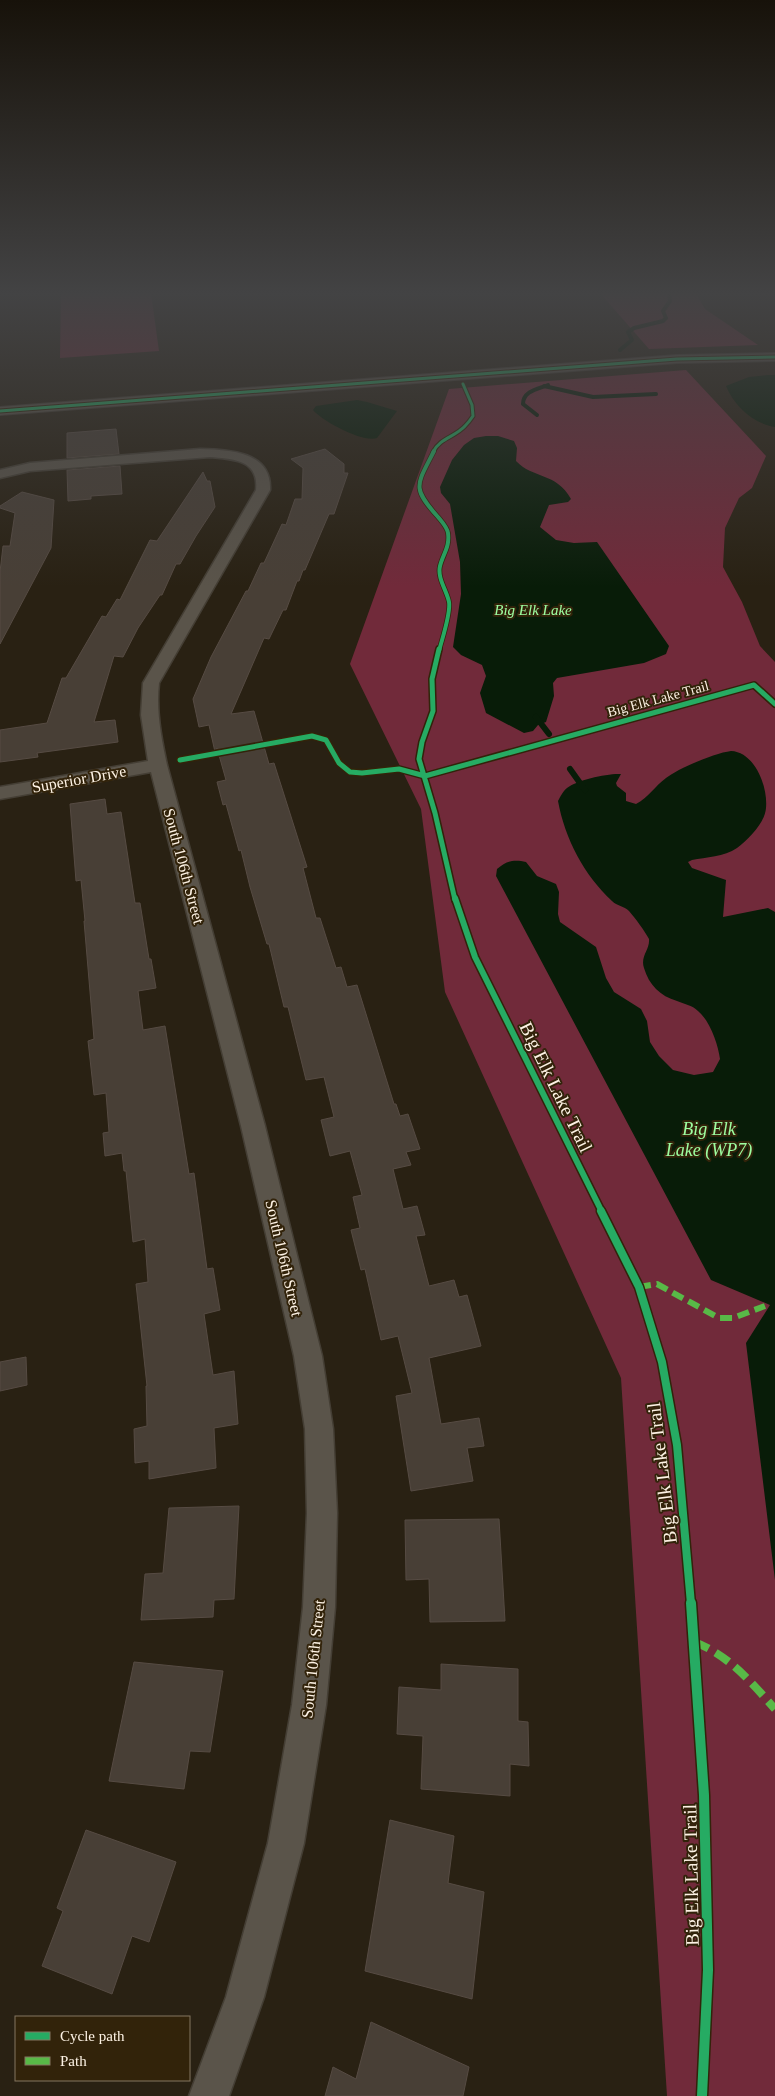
<svg xmlns="http://www.w3.org/2000/svg" width="775" height="2096" font-family="Georgia,serif">
<style>
.green{fill:#712a3a}
.water{fill:#081c08}
.lines{fill:none;stroke-linecap:round;stroke-linejoin:round}
.stream-far1{stroke:#081c08;stroke-width:4}
.stream{stroke:#081c08;stroke-width:6}
.building{fill:#483f36;stroke:#564b43}
.minor-casing{stroke:#443e34;stroke-width:3}
.tertiary-casing{stroke:#443e34;stroke-width:2}
.minor{fill:#5a544a;fill-rule:evenodd}
.tertiary{fill:#5a544a;fill-rule:evenodd}
.quiet-far1{stroke:#58b947;stroke-width:6;stroke-dasharray:12 6;stroke-linecap:butt}
.quiet{stroke:#58b947;stroke-width:8;stroke-dasharray:16 8;stroke-linecap:butt}
.cycleway-far5-casing{stroke:#32230a;stroke-width:5}
.cycleway-far4-casing{stroke:#32230a;stroke-width:5.5}
.cycleway-far3-casing{stroke:#32230a;stroke-width:8}
.cycleway-far2-casing{stroke:#32230a;stroke-width:9}
.cycleway-far1-casing{stroke:#32230a;stroke-width:11}
.cycleway-casing{stroke:#32230a;stroke-width:13}
.cycleway-far5{stroke:#26ab63;stroke-width:3}
.cycleway-far4{stroke:#26ab63;stroke-width:4}
.cycleway-far3{stroke:#26ab63;stroke-width:5}
.cycleway-far2{stroke:#26ab63;stroke-width:6}
.cycleway-far1{stroke:#26ab63;stroke-width:8}
.cycleway{stroke:#26ab63;stroke-width:10}
.labels{text-anchor:middle;dominant-baseline:central;stroke-width:4;stroke-linejoin:round;paint-order:stroke}
.far-street-label{font-size:14px;fill:#fdf2e4;stroke:#32230a}
.far-water-label{font-size:15px;font-style:italic;fill:#9dfda0;stroke:#32230a}
.street-label{font-size:16px;fill:#fdf2e4;stroke:#32230a}
.water-label{font-size:18px;font-style:italic;fill:#9dfda0;stroke:#32230a}
.near-street-label{font-size:19px;fill:#fdf2e4;stroke:#32230a}
</style>
<rect width="100%" height="100%" fill="#292113"/>
<!-- green -->
<path class="green" d="M61 293H151L159 351 60 358Z
M600 293H696L705 309 758 345 649 349Z
M686 370 766 456 752 488 739 498 725 528 723 567 742 602 760 646 775 662V2096H667L621 1378 445 992 421 809 350 664 449 389Z"/>
<!-- water -->
<path class="water" d="M768 375H775V427C754 424 734 406 726 386L749 377Z
M357 400 367 402 397 411 377 438C363 443 322 421 313 410L316 406Z
M486 436H498L514 441 517 448 516 461C533 479 556 472 571 499L568 502 549 505 540 527 556 540 574 543 597 542 669 646 666 654 644 663 557 678 553 683 554 696 546 722 538 725 533 731 524 733 486 713 480 693 486 676 482 665 461 655 453 647 461 594 460 562 450 504 441 493 440 487 452 460 464 445 474 438Z
M731 751C755 752 768 787 766 808 765 823 748 840 737 848 724 857 706 857 692 860L688 862 692 868 726 880 723 917 768 908 775 912V1580L746 1343 770 1305 711 1280 496 876 497 869C506 861 514 859 526 862L537 876 556 884 559 892 558 914 560 922 596 947 606 978 614 992 641 1009 647 1021 650 1042 659 1056 673 1070 694 1075 713 1072 720 1059C718 1044 710 1021 698 1011 692 1005 684 1004 677 1001 660 996 649 985 644 968 640 956 650 950 649 939 644 930 636 919 629 911 624 906 617 906 612 901 584 875 565 839 558 801 560 797 563 791 567 788 577 780 608 773 621 774L616 783 617 786 626 793V801L636 804C648 798 655 786 666 778 679 768 715 753 731 751Z"/>
<g class="lines">
<!-- stream-far1 -->
<path class="stream-far1" d="M620 350 632 340 628 332 634 328 663 321 666 318 663 311 670 301 669 293
M544 386 593 397 656 394
M537 415 523 404C523 391 538 389 548 385"/>
<!-- stream -->
<path class="stream" d="M536 717 549 734
M570 769 585 790"/>
</g>
<!-- building -->
<path class="building" d="M116 429 119 454 67 458V433Z
M325 449 344 464V473H348L334 514H329L305 570H303L299 581H297L286 610H283L269 639 264 638 231 714 254 711 269 764 274 763 307 867 303 868 316 918H320L336 968 341 967 347 987 357 985 394 1104H396L400 1116 408 1114 420 1149 406 1152 411 1165 393 1169 403 1209 417 1206 425 1235 416 1236 429 1286 454 1280 459 1297 467 1295 481 1346 429 1358 441 1424 479 1418 484 1446 467 1448 473 1481 411 1491 396 1396 412 1393 398 1336 381 1340 365 1269 361 1270 351 1230 360 1228 353 1197 362 1195 350 1151 330 1156 321 1120 334 1117 324 1077 306 1080 288 1007H284L269 944H267L250 887 241 850 239 851 226 804 223 805 217 782 226 780 217 748 215 752 209 725 199 727 193 699 211 657 246 591H248L261 563H264L282 524 286 525 295 499H302L303 468 291 459Z
M120 466 122 494 91 496V499L68 501 67 470Z
M203 472 207 481H210L215 507 196 536 180 564H176L162 595H160L138 628 123 657 114 656 94 722 115 720 118 742 37 753 38 757 0 762V730L47 723 62 678H66L102 616 106 617 117 599 120 600 150 540 157 541Z
M22 492 54 500 51 548 0 644V572L3 546H10L15 513 0 508V506Z
M105 799 107 814 121 812 135 903H140L149 959H151L156 988 138 991 143 1030 165 1026 189 1174 194 1173 207 1269 213 1268 220 1310 204 1314 213 1375 234 1371 238 1424 214 1428 216 1468 149 1479V1461L135 1463 134 1429 147 1426 146 1386H147L136 1284 148 1282 145 1239 133 1242 126 1171H124L122 1153 105 1156 103 1133 109 1132 106 1093 94 1095 88 1041 94 1039 84 921H85L81 880 76 881 70 804Z
M26 1357 27 1385 0 1391V1362Z
M239 1506 234 1599 214 1600 213 1617 141 1620 145 1574 163 1573 169 1508Z
M499 1519 505 1621 430 1622 429 1579 406 1580 405 1520Z
M134 1662 223 1671 210 1752 190 1751 184 1789 109 1781Z
M441 1664 518 1669V1721L528 1722 529 1766 510 1764V1796L421 1789 423 1736 397 1734 399 1687 441 1690Z
M390 1820 454 1836 448 1883 484 1892 472 1999 365 1971Z
M86 1830 176 1862 149 1942 132 1936 112 1994 42 1966 63 1911 57 1908Z
M371 2022 469 2067 463 2096H325L333 2067 356 2079Z"/>
<g class="lines">
<defs>
<path id="minor" d="M200 449C229 450 272 451 270 490L159 683C156 711 161 737 167 765L265 1126 322 1356 333 1429 337 1513 335 1607 326 1705 304 1843 264 1997 229 2096H189L226 1997 268 1843 292 1705 303 1607 307 1513 305 1429 294 1356 241 1126 151 772 0 799V787L148 761 141 715 143 683 256 490C259 460 234 459 210 457L30 471 0 478V470L30 463Z"/>
<path id="tertiary" d="M775 353V361L677 363 0 415V407L677 355Z"/>
</defs>
<!-- minor casing -->
<use href="#minor" class="minor-casing"/>
<!-- tertiary casing -->
<use href="#tertiary" class="tertiary-casing"/>
<!-- minor -->
<use href="#minor" class="minor"/>
<!-- tertiary -->
<use href="#tertiary" class="tertiary"/>
<!-- quiet-far1 -->
<path class="quiet-far1" d="M639 1287 657 1284 719 1318H733L765 1306"/>
<!-- quiet -->
<path class="quiet" d="M694 1642C729 1655 751 1682 775 1709"/>
<defs>
<path id="cycleway-far5" d="M0 411 677 359 775 357
M433 452C440 438 455 437 465 426 468 423 471 419 473 416L472 405 463 384"/>
<path id="cycleway-far4" d="M434 451C417 485 411 487 438 517 442 522 447 527 448 533 450 547 443 554 440 566 437 578 447 591 449 602 451 613 442 639 439 651"/>
<path id="cycleway-far3" d="M439 649 432 679 433 711 422 742 419 759 435 813 455 900
M180 760 312 736 326 740 339 763 350 772 362 773 399 769 425 776 754 685 775 704"/>
<path id="cycleway-far2" d="M455 898 475 957 602 1212"/>
<path id="cycleway-far1" d="M601 1211 639 1287 662 1362 677 1445 691 1604"/>
<path id="cycleway" d="M691 1603 704 1795 708 1970 702 2096"/>
</defs>
<!-- cycleway-far5 casing -->
<use href="#cycleway-far5" class="cycleway-far5-casing"/>
<!-- cycleway-far4 casing -->
<use href="#cycleway-far4" class="cycleway-far4-casing"/>
<!-- cycleway-far3 casing -->
<use href="#cycleway-far3" class="cycleway-far3-casing"/>
<!-- cycleway-far2 casing -->
<use href="#cycleway-far2" class="cycleway-far2-casing"/>
<!-- cycleway-far1 casing -->
<use href="#cycleway-far1" class="cycleway-far1-casing"/>
<!-- cycleway casing -->
<use href="#cycleway" class="cycleway-casing"/>
<!-- cycleway-far5 -->
<use href="#cycleway-far5" class="cycleway-far5"/>
<!-- cycleway-far4 -->
<use href="#cycleway-far4" class="cycleway-far4"/>
<!-- cycleway-far3 -->
<use href="#cycleway-far3" class="cycleway-far3"/>
<!-- cycleway-far2 -->
<use href="#cycleway-far2" class="cycleway-far2"/>
<!-- cycleway-far1 -->
<use href="#cycleway-far1" class="cycleway-far1"/>
<!-- cycleway -->
<use href="#cycleway" class="cycleway"/>
</g>
<!-- sky -->
<linearGradient id="sky" x2="0" y2="1"><stop stop-color="#17120a"/><stop offset="0.5" stop-color="#434344"/><stop offset="1" stop-color="#434344" stop-opacity="0"/></linearGradient>
<rect width="775" height="587" fill="url(#sky)"/>
<g class="labels">
<!-- far-street labels -->
<g class="far-street-label">
<text transform="translate(658 699) rotate(-15)">Big Elk Lake Trail</text>
</g>
<!-- far-water labels -->
<g class="far-water-label">
<text x="533" y="610">Big Elk Lake</text>
</g>
<!-- street labels -->
<g class="street-label">
<text transform="translate(79 779) rotate(-10)">Superior Drive</text>
<text transform="translate(184 866) rotate(75)">South 106th Street</text>
<text transform="translate(284 1258) rotate(77)">South 106th Street</text>
<text transform="translate(313 1659) rotate(-84)">South 106th Street</text>
</g>
<!-- water labels -->
<g class="water-label">
<text x="709" y="1129">Big Elk<tspan x="709" dy="21">Lake (WP7)</tspan></text>
</g>
<!-- near-street labels -->
<g class="near-street-label">
<text transform="translate(556 1087) rotate(64)">Big Elk Lake Trail</text>
<text transform="translate(662 1473) rotate(-97)">Big Elk Lake Trail</text>
<text transform="translate(691 1875) rotate(-91)">Big Elk Lake Trail</text>
</g>
</g>
<!-- legend -->
<rect x="15" y="2016" width="175" height="65" fill="#32230a" stroke="#837661"/>
<rect x="25" y="2032" width="25" height="8" fill="#26ab63" stroke="#837661"/>
<text x="60" y="2041" font-size="15" fill="#fdf2e4">Cycle path</text>
<rect x="25" y="2057" width="25" height="8" fill="#58b947" stroke="#837661"/>
<text x="60" y="2066" font-size="15" fill="#fdf2e4">Path</text>
</svg>
